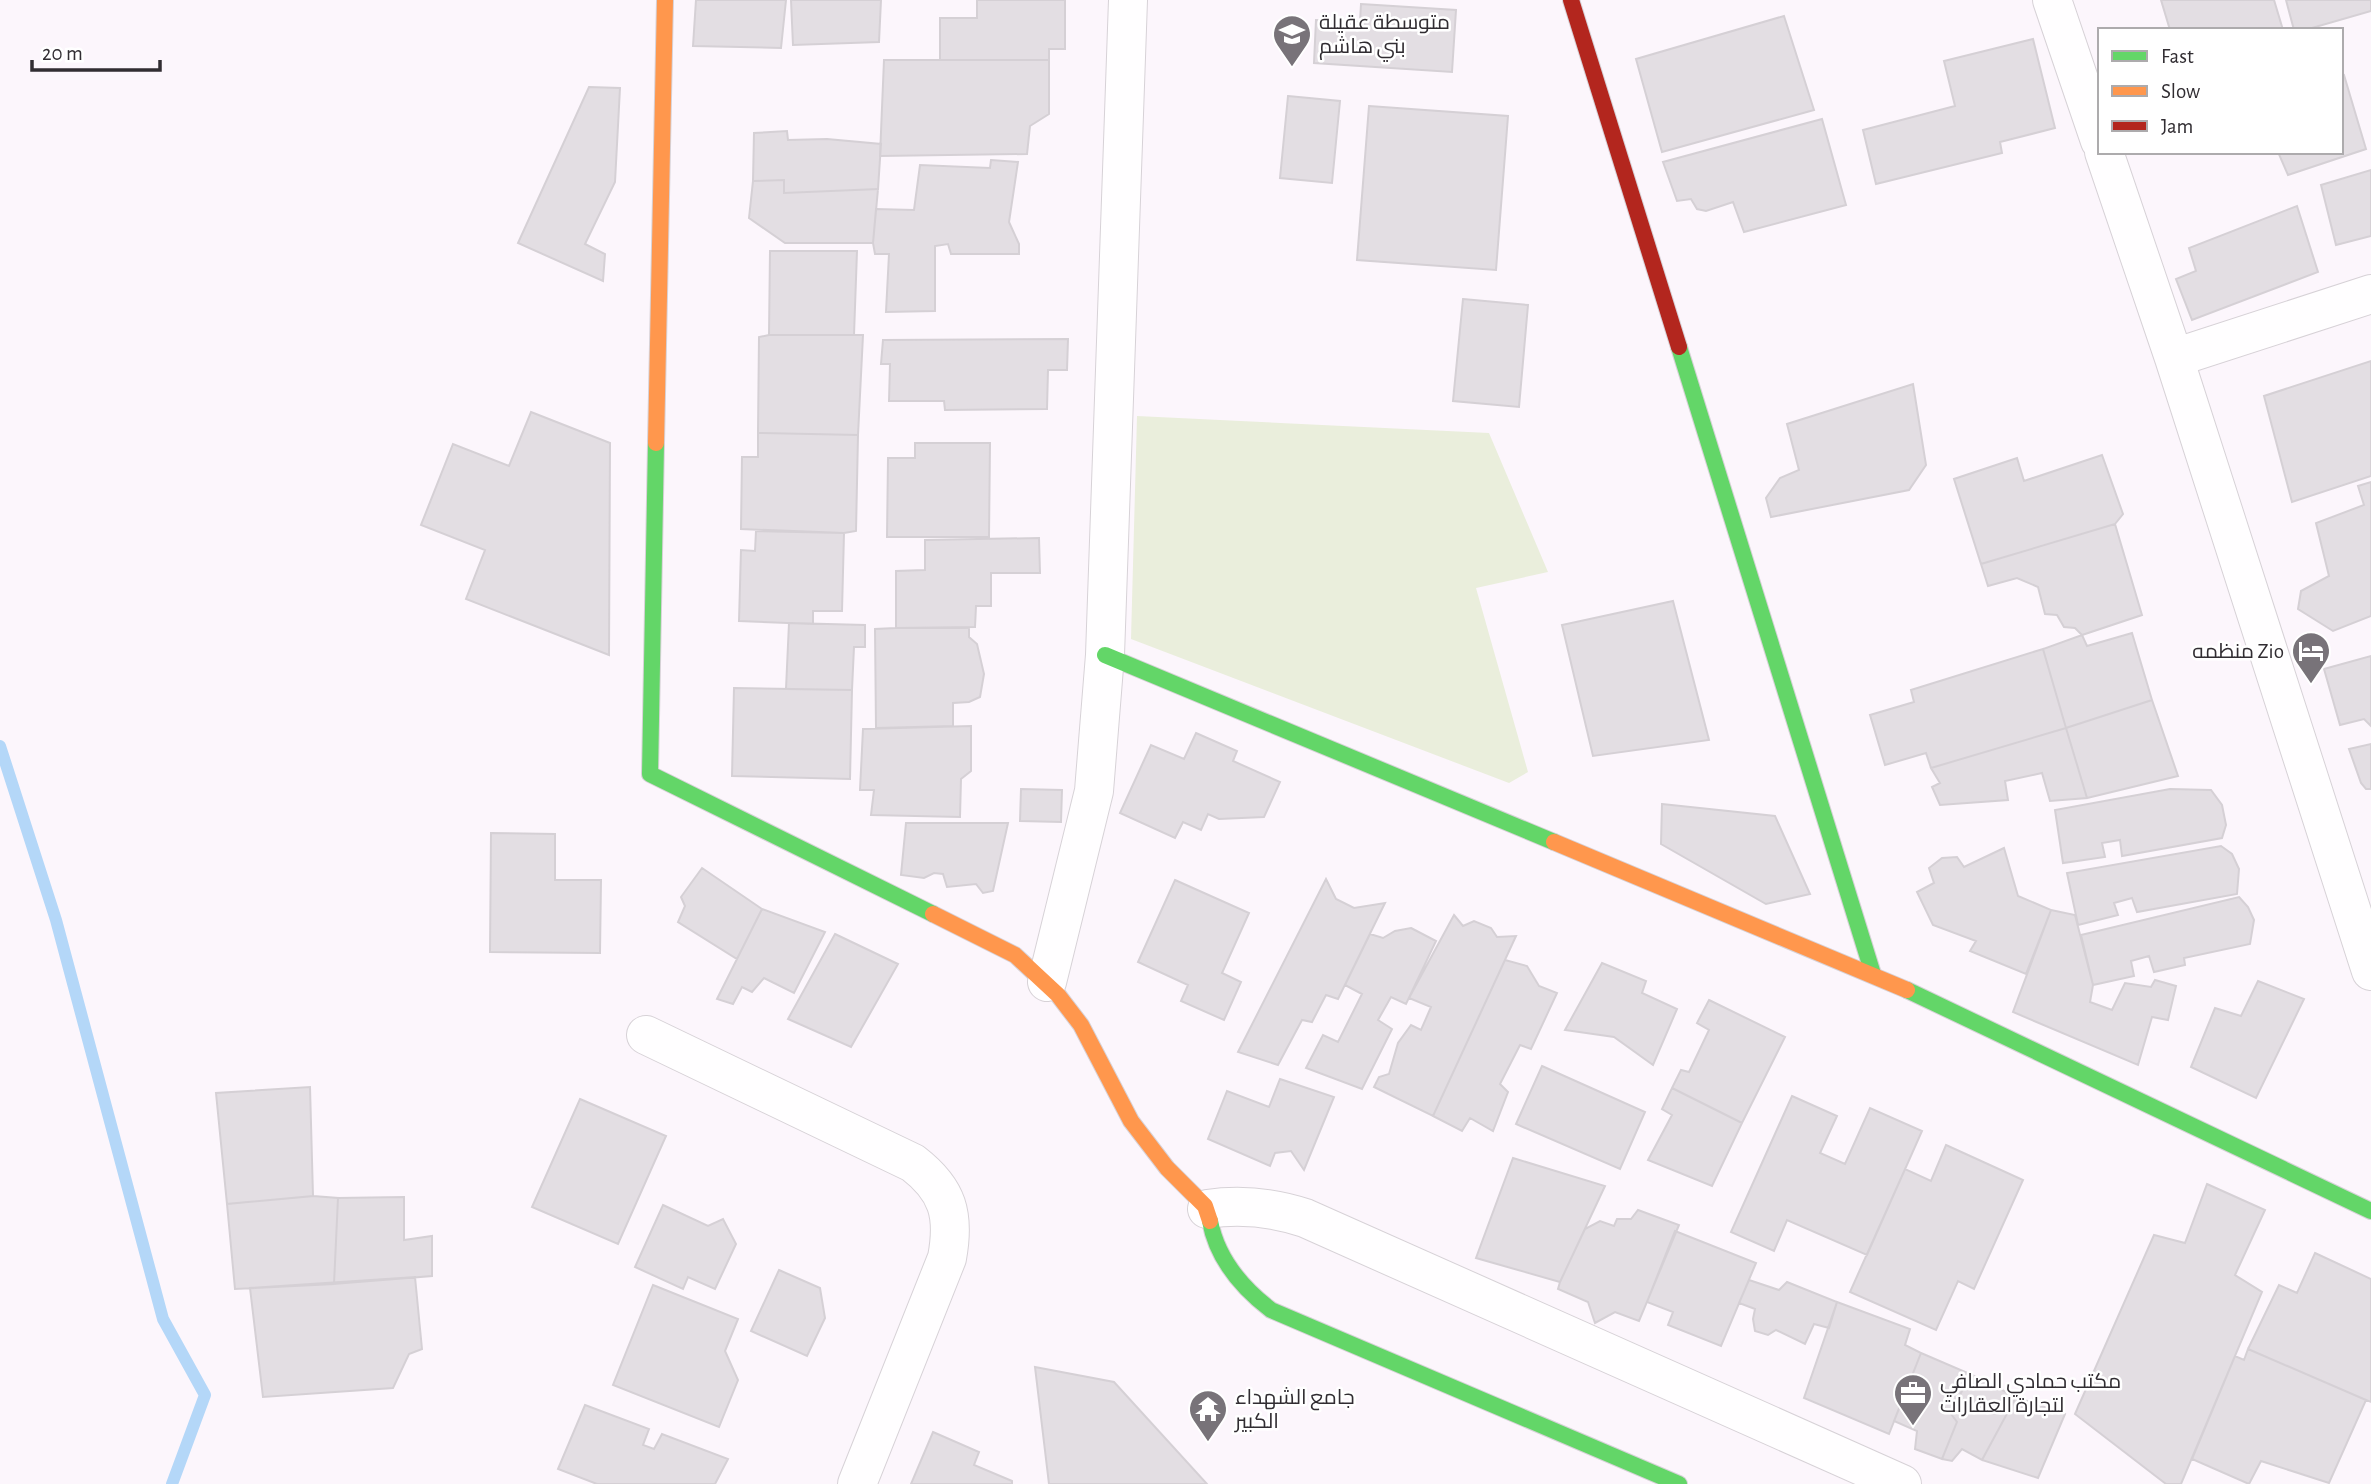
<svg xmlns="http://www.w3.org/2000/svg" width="2371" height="1484" font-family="'Alegreya Sans',Cairo,sans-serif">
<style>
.green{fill:#eaeedc}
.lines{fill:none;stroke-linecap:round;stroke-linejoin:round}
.stream{stroke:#b4d7f8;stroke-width:12}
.building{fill:#e3dee3;stroke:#d5d0d5;stroke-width:2}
.street-casing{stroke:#d7d2d7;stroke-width:40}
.fast-casing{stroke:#d7d2d7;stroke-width:18}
.slow-casing{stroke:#d7d2d7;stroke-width:18}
.jam-casing{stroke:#d7d2d7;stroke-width:18}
.street{stroke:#fffeff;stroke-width:38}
.fast{stroke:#63d668;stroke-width:16}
.slow{stroke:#ff974d;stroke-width:16}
.jam{stroke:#b3261e;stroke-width:16}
.labels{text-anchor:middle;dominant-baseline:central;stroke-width:5;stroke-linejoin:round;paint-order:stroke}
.poi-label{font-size:21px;fill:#312d32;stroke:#fff;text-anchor:start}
</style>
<rect width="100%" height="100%" fill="#fcf6fc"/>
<!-- green -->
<path class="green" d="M1137 416 1489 433 1548 572 1476 588 1528 772 1509 783 1131 639Z"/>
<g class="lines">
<!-- stream -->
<path class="stream" d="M0 746 56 920 163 1319 205 1395 172 1484"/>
</g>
<!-- building -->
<path class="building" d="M696 0H786L781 48 693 46Z
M791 0H881L879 42 793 45Z
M977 0H1065V49H1049V60H940V18H977Z
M2161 0H2274L2283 30H2170Z
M2286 0H2371V11L2305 30H2294Z
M1361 4 1456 10 1452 72 1314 63 1316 20 1360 22Z
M1784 16 1814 110 1662 152 1636 59Z
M2033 39 2055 128 2000 142 2002 153 1876 184 1863 130 1955 106 1944 61Z
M884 60H1049V114L1030 126 1027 154 880 156Z
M2344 75 2366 149 2288 175 2278 152H2341V76Z
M589 87 620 88 615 182 585 244 605 254 603 281 518 243Z
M1288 96 1340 101 1332 183 1280 178Z
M1369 106 1508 116 1496 270 1357 260Z
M1822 119 1846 205 1744 232 1733 202 1706 211 1697 209 1691 199 1677 201 1663 162Z
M787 131 788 140 827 139 881 144 878 189 784 193V180L753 181 754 133Z
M991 160 1018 162 1009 222 1019 244V254H951L948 244 935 246V311L886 312 889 254H875L873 243 876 209 914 210 920 165 990 168Z
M2371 170V236L2336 245 2321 185Z
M784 180V193L878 189 873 243H785L749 218 753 181Z
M2297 206 2318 272 2192 320 2176 279 2196 271 2189 248Z
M770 251H857L854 335H769Z
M1463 299 1528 305 1519 407 1453 401Z
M769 335H863L858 435 758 433 759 337Z
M1068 339 1067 370H1048L1047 409 945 410 944 401H889L890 364H881L883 340Z
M2371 361V476L2292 502 2264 396Z
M1913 384 1926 465 1909 490 1771 517 1766 498 1780 478 1799 470 1787 424Z
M531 412 610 443 609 655 466 599 485 550 421 525 453 444 509 466Z
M758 433 858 435 856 531 844 533 741 529 742 457H758Z
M915 443H990L989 537H887L888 458H915Z
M2102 455 2123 514 2115 524 1981 564 1954 479 2017 458 2024 481Z
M2371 482V616L2333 631 2298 609 2301 591 2329 576 2316 523 2364 505 2358 486Z
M2115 524 2142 615 2082 635 2075 628 2064 627 2057 615 2045 614 2038 587 2017 578 1988 586 1981 564Z
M756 531 844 533 842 611H813V624L739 621 741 550 755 551Z
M1039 538 1040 573H991V606H976L975 627 896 628V571L925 570V540Z
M1673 601 1709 740 1593 756 1562 625Z
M789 623 865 625V647H854L852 690 786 689Z
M896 628H969V637L977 644 984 674 980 697 969 702 953 703V726L876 728 875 629Z
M2132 633 2152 700 2066 728 2043 649 2082 635 2087 646Z
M2043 649 2066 728 1931 768 1926 753 1885 765 1870 715 1914 702 1911 690Z
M2371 656V726L2364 719 2340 725 2324 669Z
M734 688 852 690 850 779 732 776Z
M2152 700 2178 776 2087 798 2066 728Z
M971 726V771L961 779 960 817 871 815 874 790H860L863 729Z
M2066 728 2087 798 2050 801 2042 773 2005 781 2008 800 1940 805 1932 787 1940 783 1931 768Z
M1196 733 1237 751 1233 761 1280 782 1264 817 1219 819 1208 814 1201 830 1183 822 1175 838 1120 813 1151 745 1184 759Z
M2371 744V789H2366L2361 783 2349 749Z
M1021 789 1062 790 1061 822 1020 821Z
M2170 789 2211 790 2222 805 2226 825 2222 838 2122 856 2120 840 2102 843 2105 857 2063 863 2055 810Z
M1662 804 1775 816 1810 894 1766 904 1661 844Z
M906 823H1008L993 891 983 893 976 884 947 887 943 874 934 873 924 878 901 875Z
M491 833 555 834V880H601L600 953 490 952Z
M2221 846 2232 854 2239 869 2237 894 2137 912 2132 898 2114 903 2118 915 2078 925 2067 873Z
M2004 848 2018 896 2051 910 2026 974 1970 951 1976 941 1933 925 1917 892 1934 883 1929 868 1942 858 1957 857 1964 867Z
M702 868 762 909 737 959 678 922 685 906 681 897Z
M1326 879 1336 899 1354 908 1385 903 1338 999 1326 995 1312 1022 1302 1020 1278 1065 1238 1052Z
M1175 880 1249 913 1222 973 1241 982 1224 1020 1181 1001 1188 985 1138 962Z
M2239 897 2248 907 2254 920 2250 944 2184 958 2185 965 2154 972 2149 956 2131 961 2134 976 2093 985 2081 935Z
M762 909 825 932 794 993 764 978 752 992 742 987 733 1004 717 999Z
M2051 910 2075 915 2093 985 2090 1002 2112 1010 2125 983 2151 987 2155 980 2176 986 2168 1020 2152 1017 2138 1065 2013 1012Z
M1454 915 1463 926 1474 921 1491 928 1497 937 1516 936 1433 1116 1374 1087 1379 1077 1389 1074 1398 1043 1411 1025 1421 1030 1431 1007 1409 998Z
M1411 928 1436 941 1406 1004 1391 997 1378 1020 1392 1029 1362 1089 1306 1068 1323 1035 1338 1042 1362 994 1345 985 1370 934 1383 938 1395 931Z
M835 934 898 964 851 1047 788 1019Z
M1505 960 1527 966 1539 986 1557 993 1531 1049 1520 1045 1500 1084 1508 1092 1493 1131 1470 1118 1462 1131 1433 1116Z
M1602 963 1646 981 1642 993 1677 1009 1653 1065 1614 1037 1565 1030Z
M2258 981 2304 999 2256 1098 2191 1067 2215 1008 2241 1016Z
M1709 1000 1785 1037 1742 1123 1672 1088 1681 1070 1689 1072 1709 1030 1697 1023Z
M1542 1066 1645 1112 1620 1169 1516 1124Z
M1280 1079 1334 1097 1304 1170 1291 1151 1275 1153 1270 1166 1208 1139 1227 1091 1269 1107Z
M310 1087 313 1196 227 1204 216 1093Z
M1672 1088 1742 1123 1712 1186 1648 1160 1672 1115 1662 1109Z
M1792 1096 1837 1116 1820 1153 1845 1164 1870 1108 1922 1131 1867 1255 1787 1220 1774 1251 1731 1232Z
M580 1099 666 1136 618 1244 532 1207Z
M1946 1145 2023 1180 1974 1289 1958 1281 1936 1330 1850 1292 1905 1169 1931 1181Z
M1513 1158 1605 1186 1560 1282 1476 1258Z
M2207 1184 2265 1210 2235 1275 2262 1292 2181 1484H2166L2075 1414 2154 1235 2185 1243Z
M313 1196 338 1198 334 1284 235 1289 227 1204Z
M404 1197V1240L432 1236V1276L334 1284 338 1198Z
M663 1205 708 1226 723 1219 736 1244 715 1289 688 1277 683 1289 635 1267Z
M1638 1210 1679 1225 1639 1321 1615 1312 1595 1323 1588 1302 1558 1289 1560 1282 1585 1229 1600 1221 1614 1226 1617 1219H1631Z
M1675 1231 1756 1263 1721 1346 1668 1325 1673 1312 1647 1302Z
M2315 1253 2371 1279V1402L2248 1349 2279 1285 2297 1293Z
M779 1270 820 1288 825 1318 807 1356 751 1331Z
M415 1277 422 1349 409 1354 393 1388 263 1397 250 1288Z
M1749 1280 1779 1290 1787 1282 1837 1302 1829 1328 1814 1324 1805 1344 1776 1330 1768 1335 1755 1331 1753 1319 1755 1309 1739 1303Z
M653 1285 738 1319 725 1351 738 1380 719 1427 613 1385Z
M1837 1302 1910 1329 1905 1345 1921 1353 1889 1434 1804 1398Z
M2248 1349 2366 1400 2329 1483 2261 1461 2249 1484 2192 1459 2235 1356 2244 1360Z
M1921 1353 1970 1374 1951 1414 1957 1422 1942 1459 1915 1449 1917 1431 1894 1421Z
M1035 1367 1114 1382 1207 1484H1049Z
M1970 1374 2016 1397 1982 1460 1962 1449 1952 1461 1942 1459 1957 1422 1951 1414Z
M2016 1397 2065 1414 2038 1478 1982 1460Z
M585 1405 649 1429 643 1445 654 1449 662 1434 728 1459 715 1484H597L558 1469Z
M933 1432 979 1452 974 1465 1012 1481V1484H911Z"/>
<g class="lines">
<defs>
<path id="street" d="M2052 0 2100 141
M2104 152 2174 358 2371 971
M2174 358 2371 294
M1047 982 1094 791 1105 655 1128 0
M646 1035 913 1163C948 1190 955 1215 947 1258L857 1484
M1207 1209C1242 1204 1272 1207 1305 1218L1902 1484"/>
<path id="fast" d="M1679 347 1873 974
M656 443 650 774 933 914
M1105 655 1554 842
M1907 990 2371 1211
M1210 1221C1217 1259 1241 1287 1271 1310L1679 1484"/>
<path id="slow" d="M656 443 665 0
M1554 842 1907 990
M933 914 1015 955 1058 995 1081 1025 1131 1121 1167 1168 1205 1206 1210 1221"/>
<path id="jam" d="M1571 0 1679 347"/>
</defs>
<!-- street casing -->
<use href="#street" class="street-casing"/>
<!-- fast casing -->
<use href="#fast" class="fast-casing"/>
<!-- slow casing -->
<use href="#slow" class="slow-casing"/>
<!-- jam casing -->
<use href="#jam" class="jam-casing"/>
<!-- street -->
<use href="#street" class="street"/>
<!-- fast -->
<use href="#fast" class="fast"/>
<!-- slow -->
<use href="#slow" class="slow"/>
<!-- jam -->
<use href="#jam" class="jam"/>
</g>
<!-- icons -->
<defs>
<symbol id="school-pin" viewBox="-11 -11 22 30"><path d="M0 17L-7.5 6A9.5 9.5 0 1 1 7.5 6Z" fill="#787379" stroke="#fff"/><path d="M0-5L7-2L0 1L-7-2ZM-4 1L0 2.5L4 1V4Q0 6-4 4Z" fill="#fff"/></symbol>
<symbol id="hotel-pin" viewBox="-11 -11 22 30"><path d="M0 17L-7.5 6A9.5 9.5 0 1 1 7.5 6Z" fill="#787379" stroke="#fff"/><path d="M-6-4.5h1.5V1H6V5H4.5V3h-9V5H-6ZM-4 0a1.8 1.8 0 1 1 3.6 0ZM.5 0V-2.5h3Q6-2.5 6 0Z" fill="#fff"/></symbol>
<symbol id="office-pin" viewBox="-11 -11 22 30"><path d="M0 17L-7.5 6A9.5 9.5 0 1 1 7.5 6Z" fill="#787379" stroke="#fff"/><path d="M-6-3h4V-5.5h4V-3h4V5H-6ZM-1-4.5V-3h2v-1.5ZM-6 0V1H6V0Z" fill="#fff"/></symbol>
<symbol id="temple-pin" viewBox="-11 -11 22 30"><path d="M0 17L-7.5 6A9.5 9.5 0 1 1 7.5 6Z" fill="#787379" stroke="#fff"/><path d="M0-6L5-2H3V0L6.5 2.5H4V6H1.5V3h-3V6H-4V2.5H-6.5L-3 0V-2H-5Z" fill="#fff"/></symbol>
</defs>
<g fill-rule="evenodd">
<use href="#school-pin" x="1270" y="12" width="44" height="60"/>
<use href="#hotel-pin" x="2289" y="629" width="44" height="60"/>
<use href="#office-pin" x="1891" y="1371" width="44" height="60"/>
<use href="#temple-pin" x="1186" y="1387" width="44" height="60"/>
</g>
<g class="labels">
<!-- poi labels -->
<g class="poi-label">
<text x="1319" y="22">متوسطة عقيلة<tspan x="1319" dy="24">بني هاشم</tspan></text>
<text x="2284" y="651" text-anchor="end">منظمه Zio</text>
<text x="1940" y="1381">مكتب حمادي الصافي<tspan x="1940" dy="24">لتجارة العقارات</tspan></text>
<text x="1235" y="1397">جامع الشهداء<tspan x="1235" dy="24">الكبير</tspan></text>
</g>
</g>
<!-- legend -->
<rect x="2098" y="28" width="245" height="126" fill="#ffffff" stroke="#adabad" stroke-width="2"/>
<rect x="2112" y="51" width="35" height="10" fill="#63d668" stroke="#adabad" stroke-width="2"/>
<text x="2161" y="63" font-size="21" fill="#312d32">Fast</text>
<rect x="2112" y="86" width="35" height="10" fill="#ff974d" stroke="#adabad" stroke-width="2"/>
<text x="2161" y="98" font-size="21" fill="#312d32">Slow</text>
<rect x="2112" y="121" width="35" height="10" fill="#b3261e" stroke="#adabad" stroke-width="2"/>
<text x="2161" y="133" font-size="21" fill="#312d32">Jam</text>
<!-- scale -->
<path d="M32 60v10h128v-10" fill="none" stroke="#312d32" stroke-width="3.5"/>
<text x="42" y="60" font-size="21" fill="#312d32" stroke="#ffffff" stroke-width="5" paint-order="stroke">20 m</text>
</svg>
